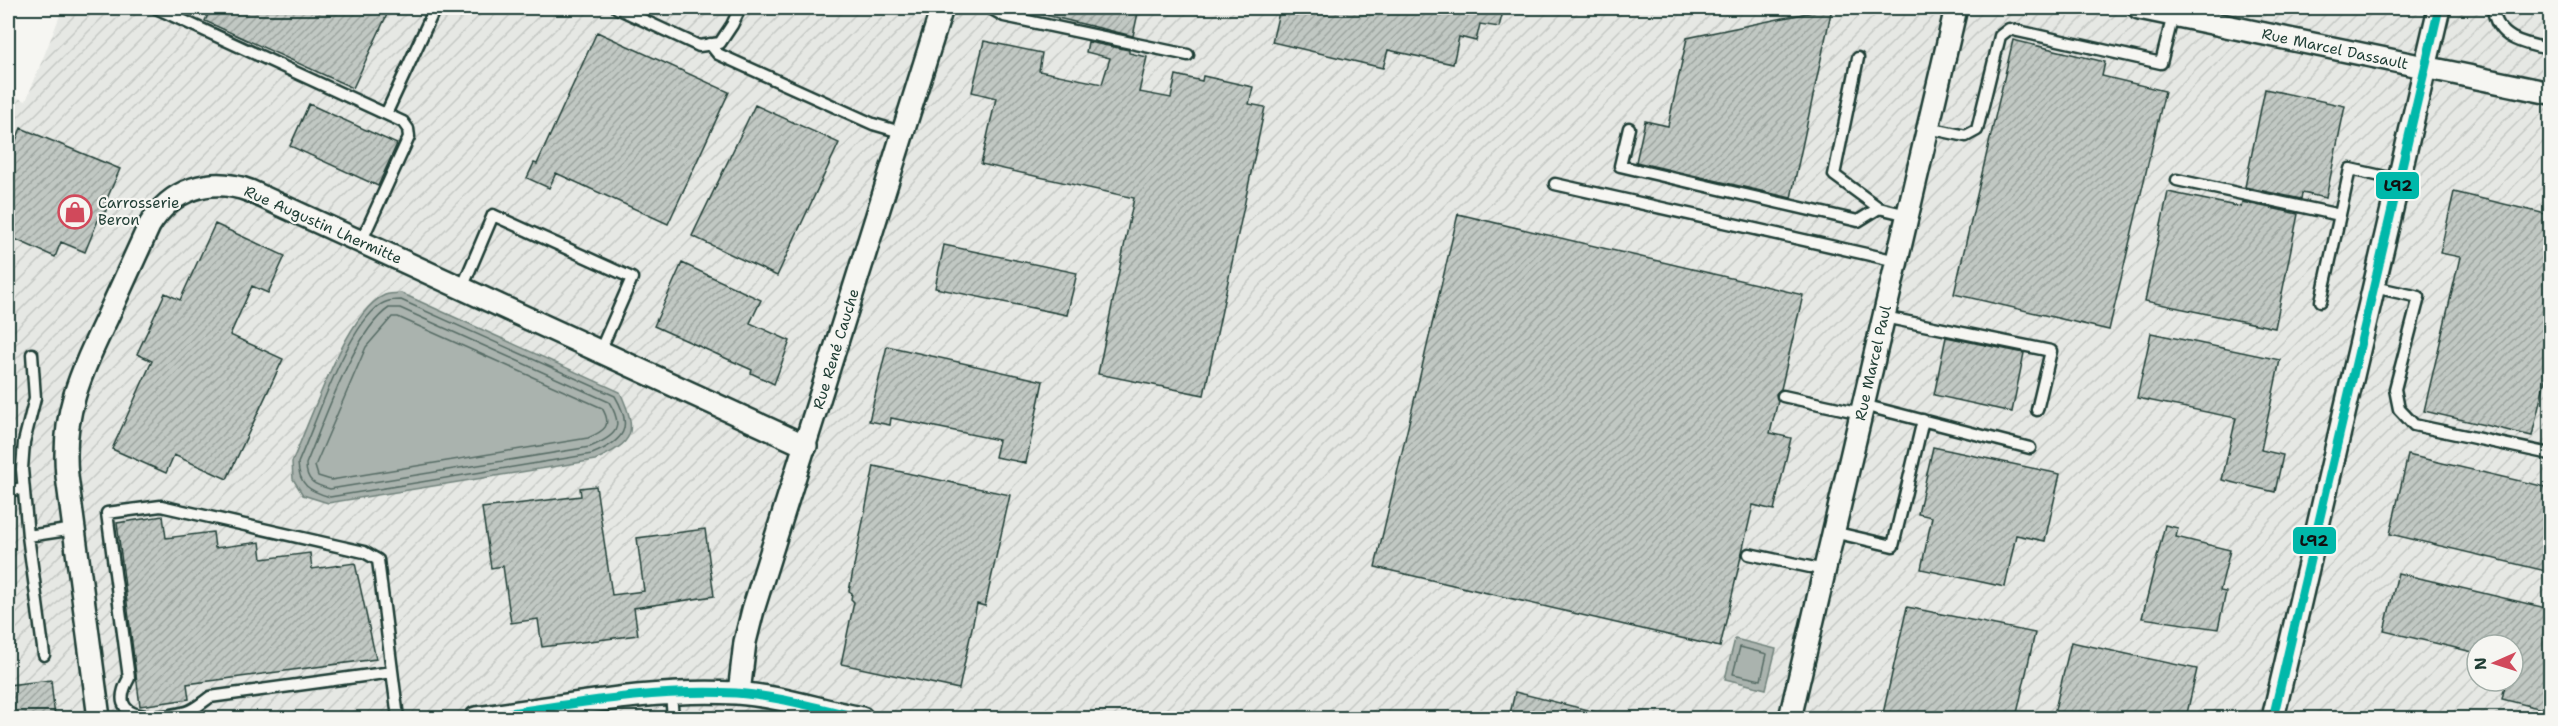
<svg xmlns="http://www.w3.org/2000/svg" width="2558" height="726" font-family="'Shantell Sans',sans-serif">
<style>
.industrial{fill:url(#industrial-furrows);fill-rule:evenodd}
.water{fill:#aab3ae;stroke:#72847d;stroke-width:1.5}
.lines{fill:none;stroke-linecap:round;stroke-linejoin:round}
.shore{stroke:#576c65;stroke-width:1.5}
.building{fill:url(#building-hatch);stroke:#1f3d34;stroke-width:1.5}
.lane-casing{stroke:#1f3d34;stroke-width:15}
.street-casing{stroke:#1f3d34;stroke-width:26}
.lane{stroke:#f6f6f2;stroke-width:10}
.street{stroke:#f6f6f2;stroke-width:21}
.bus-1-casing{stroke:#f6f6f2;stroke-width:14}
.bus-1{stroke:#00b8aa;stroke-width:9}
.labels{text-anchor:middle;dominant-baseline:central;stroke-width:4.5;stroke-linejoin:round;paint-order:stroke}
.street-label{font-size:15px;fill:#1f3d34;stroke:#f6f6f2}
.poi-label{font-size:15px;fill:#1f3d34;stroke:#f6f6f2;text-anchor:start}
.line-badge{stroke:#f6f6f2;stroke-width:2}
.pale-badge-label{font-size:16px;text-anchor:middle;font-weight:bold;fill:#111}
</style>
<defs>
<pattern id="industrial-furrows" width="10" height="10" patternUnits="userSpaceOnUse" patternTransform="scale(1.5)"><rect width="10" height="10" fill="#e6e8e4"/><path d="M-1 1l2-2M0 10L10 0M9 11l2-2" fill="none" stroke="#c5c8c4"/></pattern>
<pattern id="building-hatch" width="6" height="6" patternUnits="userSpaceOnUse" patternTransform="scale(1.5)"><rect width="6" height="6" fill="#c1c8c3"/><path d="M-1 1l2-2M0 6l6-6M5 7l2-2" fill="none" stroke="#9ca49f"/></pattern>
</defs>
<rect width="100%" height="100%" fill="#f6f6f2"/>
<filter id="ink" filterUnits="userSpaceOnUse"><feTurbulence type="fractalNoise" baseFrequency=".0167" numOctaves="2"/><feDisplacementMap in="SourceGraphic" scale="12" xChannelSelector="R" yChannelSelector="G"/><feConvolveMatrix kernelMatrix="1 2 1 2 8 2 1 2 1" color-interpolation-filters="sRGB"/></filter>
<g filter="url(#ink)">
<!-- industrial -->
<path class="industrial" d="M63 8H2550V718H8V94L26 101ZM2477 645H2513V681H2477Z"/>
<!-- water -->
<path class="water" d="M401 293 620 392C638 432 635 442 595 460L328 503 303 495 293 479 292 462C309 424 347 312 383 296 388 293 396 294 401 293Z
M1735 639 1776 649 1766 689 1725 679Z"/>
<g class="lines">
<!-- shore -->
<path class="shore" d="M401 300 615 396C634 428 624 441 592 454L330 497C309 491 299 485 298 463 316 422 344 337 375 309 383 301 391 300 401 300Z
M389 308H400L609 402C625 428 616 436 590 447L330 489C315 485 306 482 306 464 323 424 354 331 389 308Z
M392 317H398L602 408C613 426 604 431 588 438L331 480 318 476 315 466 366 347Z
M1740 647 1767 654 1761 680 1733 674Z"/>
</g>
<!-- building -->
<path class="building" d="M211 8H390L353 88 205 21Z
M1042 8H1139L1133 36 1041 14Z
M1280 8H1504L1499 27 1480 24 1476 41 1459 37 1453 64 1388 50 1383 68 1272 42Z
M1832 8 1791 198 1636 162 1645 121 1668 126 1687 38Z
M597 32 729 92 668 224 556 173 549 188 527 178 534 163 537 164Z
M2013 40 2105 62 2102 76 2165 91 2109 330 1954 294Z
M984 41 1042 53 1039 71 1102 84 1110 58 1086 52 1088 42 1129 50V53L1147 57 1139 92 1171 98 1176 75 1202 81 1203 76 1253 87 1249 104 1265 107 1204 395 1098 374 1134 198 981 164 996 98 972 92Z
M2265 89 2345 106 2326 198 2302 193 2301 199 2245 187Z
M309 104 397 144 378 186 290 146Z
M755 105 839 143 777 276 692 236Z
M21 128 120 169 106 201V211L99 218 85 252 61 242 55 257 8 236V160Z
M2168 192 2241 207 2242 202 2298 214 2275 328 2145 301Z
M2454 192 2550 215V358L2532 436 2424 411 2460 257 2440 253Z
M1458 214 1803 295 1781 389 1776 394 1778 401 1770 433 1791 438 1774 510 1753 505 1720 647 1375 567Z
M215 224 285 256 268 293 252 286 230 335 283 359 227 479 174 455 166 473 112 449 152 361 137 354 165 293 180 300Z
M944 245 1077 273 1067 315 935 288Z
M682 263 761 300 750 323 790 341 774 384 751 373 752 370 654 326Z
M2151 333 2280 360 2261 450 2283 455 2275 492 2222 480 2236 418 2137 398Z
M1946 337 2024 353 2012 412 1934 395Z
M887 346 1043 381 1026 463 995 457 999 440 891 418 890 425 869 421Z
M1933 447 2060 474 2045 541 2016 535 2005 587 1921 569 1932 517 1918 514Z
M2408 455 2550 488V572L2390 534Z
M874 466 1010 495 985 606 977 604 959 689 841 664 854 602 851 599 852 593 849 591Z
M596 486 612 595 644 591 637 538 705 529 714 596 634 608 638 635 542 647 538 619 511 623 503 566 491 568 482 508 581 496 580 488Z
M163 516 166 538 213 532 215 548 260 542 262 559 310 553 312 569 355 563 376 659 187 684 189 699 140 706 117 523Z
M2165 525 2178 528 2176 537 2230 550 2220 591 2226 592 2218 629 2142 618Z
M2398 573 2550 609V711L2502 699 2506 681H2513V645H2477V653L2384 631Z
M1907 607 2035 633 2016 718H1882Z
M2071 642 2197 669 2186 718H2053Z
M51 680 55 718H8V685Z
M1515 692 1600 713 1599 718H1509Z"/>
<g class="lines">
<defs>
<path id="lane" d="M156 8 403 122 408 129 409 137 361 242
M617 8 699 46 720 43 732 25 740 8
M990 8 1004 16 1188 55
M2493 8C2496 39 2524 44 2550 49
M710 44 718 54 873 124 904 133
M1858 58 1834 175 1879 208
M386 114 435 8
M1629 128 1620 166 1858 221 1879 208 1908 215
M1928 128 1966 136 1977 130 2000 36 2009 29 2161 63 2173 15
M2177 180 2340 215
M1555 184 1897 261
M2374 287 2419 297 2395 389 2399 409 2414 425 2550 454
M462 288 493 215 632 278 600 351
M2321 301 2350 169 2399 180
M1884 317 2051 351 2037 410
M32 354 35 398 24 442 22 469 28 536 44 655
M1783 396 1861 413
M1863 405 2030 448
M8 491 23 488
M1833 532 1893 546 1923 420
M28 536 74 529
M1749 554 1824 570
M392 672 210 697C203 702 194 710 186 712 157 719 104 723 129 678L107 513 161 506 364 552 378 560 398 718
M671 694 673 718"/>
<path id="street" d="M2139 8 2550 93
M739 693 745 642 753 610 942 8
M99 718 67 476C61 414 81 373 107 318 121 287 135 257 149 226 171 189 210 176 250 191L806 446
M476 718C561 707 651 688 736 693 779 696 820 710 862 718
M1790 718 1956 8
M2273 718 2439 8"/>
</defs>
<!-- lane casing -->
<use href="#lane" class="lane-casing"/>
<!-- street casing -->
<use href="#street" class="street-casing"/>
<!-- lane -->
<use href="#lane" class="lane"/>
<!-- street -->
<use href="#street" class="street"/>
<defs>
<path id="bus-1" d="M476 718C562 706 649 688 736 693 779 696 820 709 862 718
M2273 718 2439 8"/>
</defs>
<!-- bus-1 casing -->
<use href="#bus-1" class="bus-1-casing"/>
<!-- bus-1 -->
<use href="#bus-1" class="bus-1"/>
</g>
</g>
<!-- icons -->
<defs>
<symbol id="shop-ring" viewBox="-11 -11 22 22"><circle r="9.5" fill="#f6f6f2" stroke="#d1495b" stroke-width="1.5"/><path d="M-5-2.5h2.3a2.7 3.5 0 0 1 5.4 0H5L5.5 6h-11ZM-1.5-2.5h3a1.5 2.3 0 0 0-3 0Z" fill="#d1495b"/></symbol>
</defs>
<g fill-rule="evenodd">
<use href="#shop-ring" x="56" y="193" width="38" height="38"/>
</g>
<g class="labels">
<!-- street labels -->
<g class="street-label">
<text transform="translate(2335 49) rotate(12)">Rue Marcel Dassault</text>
<text transform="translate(323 225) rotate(24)">Rue Augustin Lhermitte</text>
<text transform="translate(836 349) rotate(-73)">Rue René Cauche</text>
<text transform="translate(1873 363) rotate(-77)">Rue Marcel Paul</text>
</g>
<!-- poi labels -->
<g class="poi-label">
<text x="98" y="203">Carrosserie<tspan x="98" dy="17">Beron</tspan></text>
</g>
</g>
<g class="line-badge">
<rect x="2375" y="171" width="45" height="29" rx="6" fill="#00b8aa"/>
<rect x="2292" y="526" width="45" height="29" rx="6" fill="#00b8aa"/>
</g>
<g class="pale-badge-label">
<text x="2398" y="191">L92</text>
<text x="2314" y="546">L92</text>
</g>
<!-- margin -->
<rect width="2558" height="726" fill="none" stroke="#f6f6f2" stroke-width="30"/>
<rect x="15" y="15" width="2528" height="696" fill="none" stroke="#1f3d34" stroke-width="2" filter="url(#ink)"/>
<!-- north arrow -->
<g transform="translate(2495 663) rotate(267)"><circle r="28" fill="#f6f6f2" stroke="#a0aca6" stroke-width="1.5"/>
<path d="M0-4.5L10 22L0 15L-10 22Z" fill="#d1495b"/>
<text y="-9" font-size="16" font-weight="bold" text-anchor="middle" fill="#1f3d34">N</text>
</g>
</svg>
